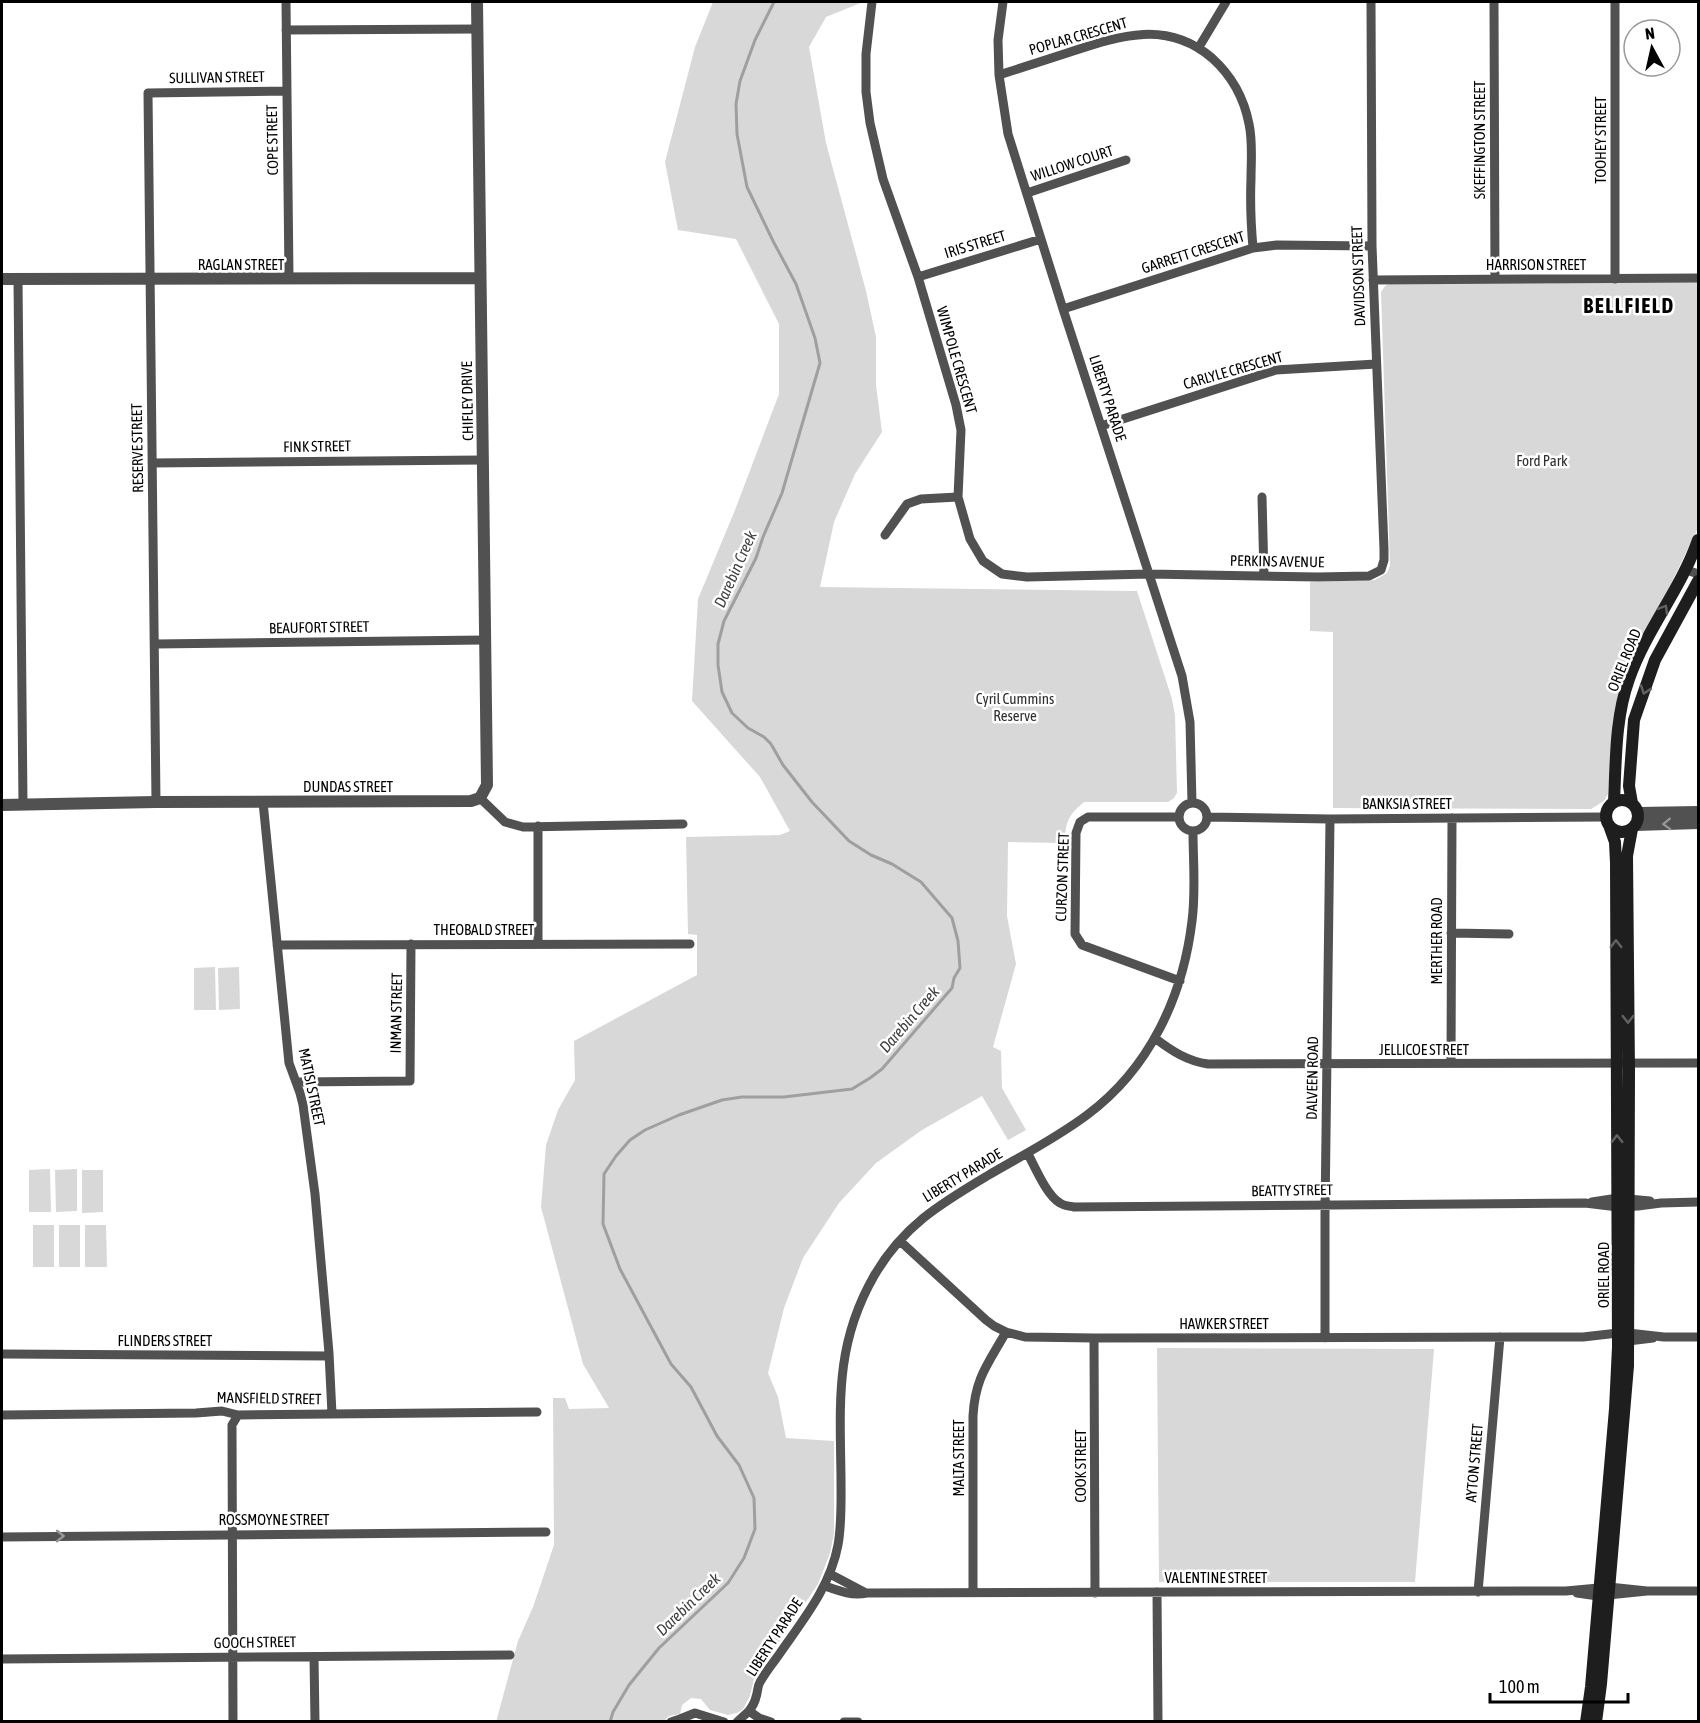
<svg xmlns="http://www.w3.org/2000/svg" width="1700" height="1723" font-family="'Asap Condensed',sans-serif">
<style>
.green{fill:#d8d8d8}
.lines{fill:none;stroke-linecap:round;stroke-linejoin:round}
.stream{stroke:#9f9f9f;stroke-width:3}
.minor{stroke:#515151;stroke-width:9}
.tertiary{stroke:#515151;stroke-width:12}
.secondary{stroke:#1e1e1e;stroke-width:12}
.oneway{stroke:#626262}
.oneway2{stroke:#979797}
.labels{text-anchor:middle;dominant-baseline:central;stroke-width:5;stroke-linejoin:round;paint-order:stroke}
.street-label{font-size:15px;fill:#000;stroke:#fff}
.park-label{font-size:15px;fill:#2f2f2f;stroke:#fff}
.water-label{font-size:16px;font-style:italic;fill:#404040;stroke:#fff}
.district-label{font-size:21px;font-weight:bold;letter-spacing:1.5px;fill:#000;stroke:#fff}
</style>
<rect width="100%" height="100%" fill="#fff"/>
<!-- green -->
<path class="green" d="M713 2H863L826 17 809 47 826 143 866 291 876 337V385L882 432 855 474 834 522 820 587 1137 591 1172 699 1175 715 1177 793 1174 798 1168 802H1084C1068 815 1065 823 1065 843L1008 842 1007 916 1016 964 993 1047 1001 1051 1002 1088 1026 1130 1008 1140 982 1096 922 1130 876 1163 839 1203 803 1258 784 1308 768 1373 778 1397 786 1438 834 1441V1534L830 1553 818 1584 754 1679 750 1696 743 1709 737 1713 728 1715 710 1710 701 1699 691 1698 682 1705 680 1714 669 1716 664 1721 496 1722 518 1641 533 1607 554 1545 553 1398H565L569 1409 609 1408 583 1364 541 1207 546 1145 558 1110 575 1080 574 1041 697 975V935L688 934 686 837 780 835 790 831 760 777 692 701 698 599 735 510 779 394V324L736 239 678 230 665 162 695 47Z
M1698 281V528L1649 629 1611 753 1608 794 1604 801 1591 809 1333 808V632L1310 631V582L1375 580 1387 573 1390 565 1381 292 1385 286 1391 283Z
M215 967 216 1010H194V968Z
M239 967 240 1009 219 1010 218 968Z
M50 1169 51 1212H29V1170Z
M77 1169V1211L56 1212 55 1170Z
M82 1170H103V1212L82 1213Z
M33 1225H54V1267H33Z
M59 1225H80V1267H59Z
M85 1225H106L107 1267H85Z
M1157 1348 1434 1349 1415 1582H1159Z"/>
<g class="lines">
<!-- stream -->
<path class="stream" d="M610 1722 613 1712 629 1685 659 1648 728 1583 744 1558 755 1529 754 1498 739 1465 717 1436 691 1387 671 1364 620 1269 603 1224 604 1174 616 1156 630 1140 645 1130 679 1115 722 1100 742 1097H784L852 1089 870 1078 882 1069 952 988 954 978 960 968 958 941 952 918 921 882 892 864 871 855 849 841 812 802 783 765 771 744 764 737 748 728 732 713 722 692 718 665V644L724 621 756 558 763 537 782 493 820 363 815 338 796 284 773 241 747 187 737 134 736 104 740 81 755 40 774 2"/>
<!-- minor -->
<path class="minor" d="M286 2 289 278
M872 2 866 54V92L870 123 883 179 918 277 956 405 961 430 958 497 970 539 983 561 1002 574 1027 577 1149 574 1318 577 1369 576 1381 570 1384 560V549L1372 246 1371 2
M1003 2 998 40 999 75 1008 134 1063 309 1182 676 1190 722 1192 803
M1494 2 1495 278
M1615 2V279
M286 30 478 29
M1199 47 1226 2
M999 75C1021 68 1043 61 1064 54 1116 37 1165 18 1212 58 1232 76 1244 98 1249 124 1253 142 1251 161 1251 179 1250 202 1251 225 1253 248
M1027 193 1126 160
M918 277 1041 239
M18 279 23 805
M1373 280 1698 278
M1063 309 1253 248 1277 245 1372 246
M1101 426 1276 370 1376 364
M152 463 482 460
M1262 497 1264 576
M885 535 907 504 921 499 958 497
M1687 570 1698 574
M155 644 484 640
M480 798 505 822 523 827 683 824
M156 802 148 93 287 91
M263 802 289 1063 300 1093 303 1105 315 1194 329 1353 332 1414
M1179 817a14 14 0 1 1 28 0a14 14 0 1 1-28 0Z
M1179 817H1088L1080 822 1076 833 1075 934 1082 945 1180 981
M1208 817 1330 819 1605 817
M538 826V944
M1451 933 1509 934
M277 945 690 944
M1156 1039C1172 1051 1187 1061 1208 1064L1698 1063
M1451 1063 1452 818
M296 1082 410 1081 411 944
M1028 1154C1035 1167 1047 1196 1060 1203 1064 1206 1069 1206 1074 1207L1585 1203 1618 1207 1638 1206 1661 1203 1698 1202
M1592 1202 1618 1198 1650 1201
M900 1241 986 1320 994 1326 1006 1332 1025 1337 1094 1338 1583 1337 1618 1333
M1628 1333 1664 1337H1698
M1094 1338 1095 1593
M1325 1338V1213L1330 819
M1628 1341 1653 1338
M2 1354 329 1356
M2 1415 196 1413 222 1411 238 1415 537 1412
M2 1537 546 1532
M830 1574 864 1592
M825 1586C839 1591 851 1596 867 1593L1566 1591 1609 1587 1647 1591
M973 1592V1416C975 1378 988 1364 1006 1332
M1157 1592 1158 1722
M1478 1592 1500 1337
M1577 1593 1598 1596 1647 1591H1698
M314 1657 315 1722
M2 1659 510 1655
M749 1711C752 1707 755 1702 756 1697 758 1692 757 1687 760 1682 765 1673 772 1664 778 1656 802 1621 830 1588 838 1545 842 1523 841 1499 841 1477 840 1402 835 1344 874 1276 903 1226 940 1204 987 1176 1021 1156 1055 1139 1087 1115 1149 1069 1183 997 1192 921 1196 892 1193 860 1193 831
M233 1722 232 1425 238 1415
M671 1722 680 1719 695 1713 724 1722
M737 1722 749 1711 759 1718 771 1722
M844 1722H858"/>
<!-- tertiary -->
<path class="tertiary" d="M2 279 480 278
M2 805 156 802 471 801 480 798 487 785 477 2
M1638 813 1698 812
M1636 825 1698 823"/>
<!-- secondary -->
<path class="secondary" d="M1606 816a16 16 0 1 1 32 0a16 16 0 1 1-32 0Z
M1614 802C1616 761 1615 718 1629 679 1646 630 1681 589 1698 540
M1632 803 1629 786 1634 720 1655 660 1698 581
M1586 1722 1591 1687 1615 1409 1618 1347 1616 863 1615 842 1610 828
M1596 1722 1601 1684 1628 1366 1629 1071 1627 856 1632 829"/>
</g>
<!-- one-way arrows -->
<defs><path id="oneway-chevron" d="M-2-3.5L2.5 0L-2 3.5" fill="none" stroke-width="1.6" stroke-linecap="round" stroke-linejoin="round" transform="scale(1.5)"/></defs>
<g class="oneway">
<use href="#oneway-chevron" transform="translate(1664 609) rotate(-60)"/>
<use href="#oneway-chevron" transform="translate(1645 690) rotate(109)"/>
<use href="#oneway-chevron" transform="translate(1616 944) rotate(-90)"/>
<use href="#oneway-chevron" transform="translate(1628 1019) rotate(90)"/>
<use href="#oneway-chevron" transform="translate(1617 1139) rotate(-91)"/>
</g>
<g class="oneway2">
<use href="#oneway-chevron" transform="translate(1667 824) rotate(178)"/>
<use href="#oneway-chevron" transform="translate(60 1536)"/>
</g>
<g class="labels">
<!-- street labels -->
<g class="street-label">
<text transform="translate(1078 36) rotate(-16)">POPLAR CRESCENT</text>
<text transform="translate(217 77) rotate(-1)">SULLIVAN STREET</text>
<text transform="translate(272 140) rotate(-91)">COPE STREET</text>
<text transform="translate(1479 140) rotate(-90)">SKEFFINGTON STREET</text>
<text transform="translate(1600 140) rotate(-90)">TOOHEY STREET</text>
<text transform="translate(1072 163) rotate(-18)">WILLOW COURT</text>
<text transform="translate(975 244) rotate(-17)">IRIS STREET</text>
<text transform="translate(1193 252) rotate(-18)">GARRETT CRESCENT</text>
<text x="241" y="264">RAGLAN STREET</text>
<text x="1536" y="264">HARRISON STREET</text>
<text transform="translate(1358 276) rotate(-92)">DAVIDSON STREET</text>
<text transform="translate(957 360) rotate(74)">WIMPOLE CRESCENT</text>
<text transform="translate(1233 370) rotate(-16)">CARLYLE CRESCENT</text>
<text transform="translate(1108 398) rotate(72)">LIBERTY PARADE</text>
<text transform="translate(467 401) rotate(-91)">CHIFLEY DRIVE</text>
<text transform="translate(317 446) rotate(-1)">FINK STREET</text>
<text transform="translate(137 448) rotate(-91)">RESERVE STREET</text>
<text transform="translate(1277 561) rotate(1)">PERKINS AVENUE</text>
<text transform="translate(319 627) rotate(-1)">BEAUFORT STREET</text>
<text transform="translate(1624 660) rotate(-68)">ORIEL ROAD</text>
<text x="348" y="786">DUNDAS STREET</text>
<text x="1407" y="803">BANKSIA STREET</text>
<text transform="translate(1062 877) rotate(-88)">CURZON STREET</text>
<text x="484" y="929">THEOBALD STREET</text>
<text transform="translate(1436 941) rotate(-90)">MERTHER ROAD</text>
<text transform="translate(396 1013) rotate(-89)">INMAN STREET</text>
<text x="1424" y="1049">JELLICOE STREET</text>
<text transform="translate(1312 1078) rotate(-89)">DALVEEN ROAD</text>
<text transform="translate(312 1087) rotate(78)">MATISI STREET</text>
<text transform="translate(962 1175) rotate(-31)">LIBERTY PARADE</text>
<text transform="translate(1292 1190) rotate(-1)">BEATTY STREET</text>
<text transform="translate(1603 1275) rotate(-90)">ORIEL ROAD</text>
<text x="1224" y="1323">HAWKER STREET</text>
<text x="165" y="1340">FLINDERS STREET</text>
<text transform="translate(269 1398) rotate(1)">MANSFIELD STREET</text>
<text transform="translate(958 1458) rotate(-90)">MALTA STREET</text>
<text transform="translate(1474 1463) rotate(-85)">AYTON STREET</text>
<text transform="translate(1080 1466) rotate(-90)">COOK STREET</text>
<text x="274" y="1519">ROSSMOYNE STREET</text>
<text x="1216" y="1577">VALENTINE STREET</text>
<text transform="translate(774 1637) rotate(-57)">LIBERTY PARADE</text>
<text transform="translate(255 1642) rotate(-1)">GOOCH STREET</text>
</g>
<!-- park labels -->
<g class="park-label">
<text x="1542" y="460">Ford Park</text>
<text x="1015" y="698">Cyril Cummins<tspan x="1015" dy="17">Reserve</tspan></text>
</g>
<!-- water labels -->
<g class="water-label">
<text transform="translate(735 569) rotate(-66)">Darebin Creek</text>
<text transform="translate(909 1019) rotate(-49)">Darebin Creek</text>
<text transform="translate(688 1604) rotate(-44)">Darebin Creek</text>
</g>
<!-- district labels -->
<g class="district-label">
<text x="1629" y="305">BELLFIELD</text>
</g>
</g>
<!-- border -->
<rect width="1700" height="1723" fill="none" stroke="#000000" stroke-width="6"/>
<!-- north arrow -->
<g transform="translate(1652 48) rotate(352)"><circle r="28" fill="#ffffff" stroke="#999999" stroke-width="1.5"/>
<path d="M0-4.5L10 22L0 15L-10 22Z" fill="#000000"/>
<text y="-9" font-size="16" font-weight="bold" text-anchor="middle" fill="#000000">N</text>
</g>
<!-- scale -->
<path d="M1490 1693v9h138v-9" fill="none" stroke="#000000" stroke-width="3"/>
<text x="1499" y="1693" font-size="18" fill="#000000" stroke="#ffffff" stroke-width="4.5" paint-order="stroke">100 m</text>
</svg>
